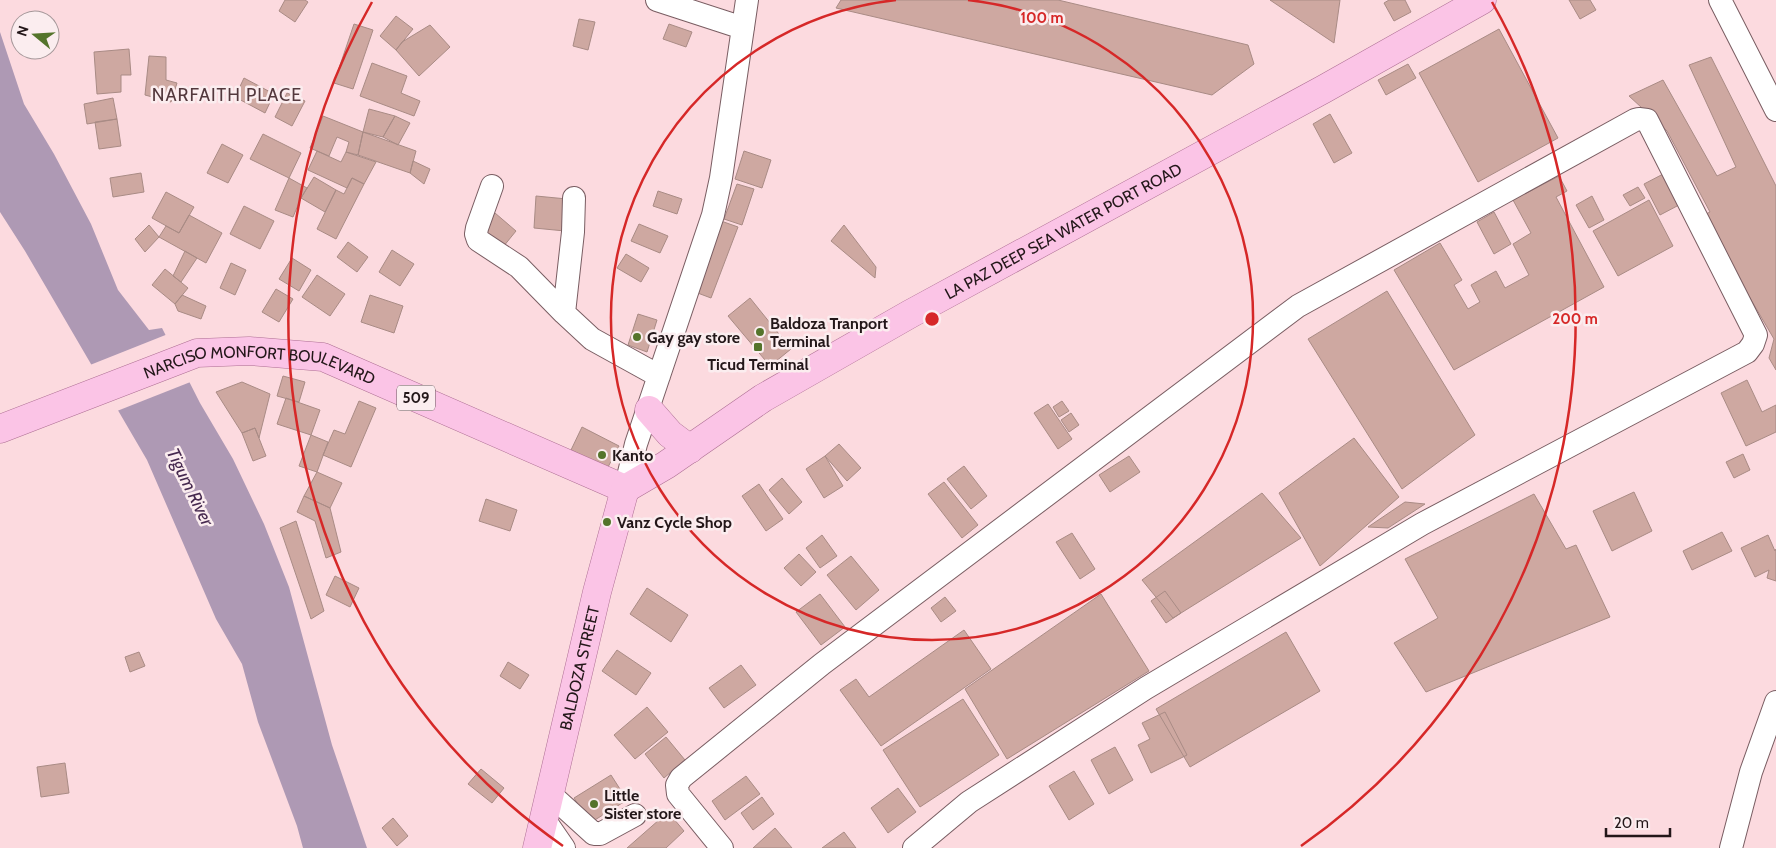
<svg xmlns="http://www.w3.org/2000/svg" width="1776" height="848" font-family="Cabin,sans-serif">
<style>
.water{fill:#ae99b4}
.pier{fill:#fcdadf}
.building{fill:#cea8a1;stroke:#a98b85}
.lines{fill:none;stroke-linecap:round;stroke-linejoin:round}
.minor-casing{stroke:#795d62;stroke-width:24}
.major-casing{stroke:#ad6e93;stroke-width:29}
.minor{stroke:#fff;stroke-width:22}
.major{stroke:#fbc4e6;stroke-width:28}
.ring{fill:none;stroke:#d62828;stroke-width:2.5}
.poi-dot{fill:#54742b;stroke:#fbedef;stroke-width:2}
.labels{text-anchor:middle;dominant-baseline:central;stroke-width:5;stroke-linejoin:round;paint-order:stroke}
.shield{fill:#fbedef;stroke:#645759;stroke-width:1}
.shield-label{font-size:15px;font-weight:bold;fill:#231719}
.street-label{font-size:16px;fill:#231719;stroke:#fbedef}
.poi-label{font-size:16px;font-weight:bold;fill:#231719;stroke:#fbedef;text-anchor:start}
.neighbourhood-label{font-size:18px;letter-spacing:1px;fill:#53383d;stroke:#fbedef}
.water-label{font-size:18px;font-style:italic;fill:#46294f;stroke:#fbedef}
.centre{fill:#d62828;stroke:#fbedef;stroke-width:2.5}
.ring-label{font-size:15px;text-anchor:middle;font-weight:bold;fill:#d62828;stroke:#fbedef;stroke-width:5;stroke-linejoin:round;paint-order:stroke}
</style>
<rect width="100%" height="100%" fill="#fcdadf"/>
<!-- water -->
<path class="water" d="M0 32 24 104 54 154 91 224 118 290 149 330 162 328 200 403 233 459 264 524 289 587 332 745 367 848H303L297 826 258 722 242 664 216 619 147 460 25 251 0 212Z"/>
<!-- pier -->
<path class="pier" d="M168 334 193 381 117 411 90 365Z"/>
<!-- building -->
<path class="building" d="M285 0H305L308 2 295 22 279 11Z
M841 0H1058L1248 45 1254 64 1212 95 836 8Z
M1270 0H1340L1334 43Z
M1389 0H1405L1411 12 1394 21 1384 3Z
M1569 0H1590L1596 10 1580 19Z
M396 16 413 29 396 50 380 36Z
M579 19 595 22 588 50 573 46Z
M354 24 373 30 353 89 334 83Z
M669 24 692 32 686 47 663 39Z
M430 25 450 47 419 76 396 50 402 42Z
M1499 29 1558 138 1478 182 1419 73Z
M129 49 131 75H121V92L97 94 94 52Z
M149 56 166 57V80L177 83 171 102 145 95Z
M1711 57 1776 186V370L1769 358 1774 339 1702 216 1710 212 1667 131 1629 96 1663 80 1717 176 1736 167 1689 65Z
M372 63 407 76 401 93 420 101 414 116 360 96Z
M1408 64 1416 78 1386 95 1378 80Z
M244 78 274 94 265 113 235 97Z
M287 93 305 101 292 126 275 117Z
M113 98 117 119 87 124 84 104Z
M369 109 395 116 383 137 363 132Z
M1330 114 1352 153 1334 163 1313 124Z
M323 116 363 132 358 155 346 152 349 142 337 137 329 156 310 148Z
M395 116 410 123 398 145 383 137Z
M117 119 121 146 99 149 95 122Z
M363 132 416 151 410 173 358 155Z
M263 134 301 153 289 178 250 159Z
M222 144 243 155 228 183 207 173Z
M317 151 341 162 346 152 376 162 364 184 352 178 347 188 308 170Z
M744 151 771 160 762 188 735 179Z
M413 161 430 169 424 184 410 173Z
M1667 172 1679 205 1660 215 1644 184Z
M141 173 144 192 113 197 110 178Z
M1559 176 1567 191 1556 197 1604 287 1454 370 1394 270 1440 243 1462 280 1454 285 1468 309 1480 302 1471 285 1496 271 1505 288 1529 275 1513 244 1531 233 1513 200Z
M314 177 336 190 325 212 301 198Z
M289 178 307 188 301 198 293 217 275 210Z
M352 178 364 184 336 239 317 229 336 190 344 194Z
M737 184 754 189 742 225 724 219Z
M1638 187 1645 198 1630 206 1623 195Z
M658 191 682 199 677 214 653 206Z
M166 192 194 207 179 233 152 218Z
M536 196 567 199 565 231 534 228Z
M1592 196 1604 220 1589 228 1576 205Z
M1649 200 1673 246 1618 276 1593 231Z
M244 206 274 221 260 249 230 234Z
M1494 212 1511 244 1494 254 1477 222Z
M495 213 516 231 503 247 482 229Z
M189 215 222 233 206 263 159 237 166 226 179 233Z
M721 221 738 227 711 298 695 292Z
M639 224 668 236 660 253 631 241Z
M149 225 159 237 145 252 135 239Z
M844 225 876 267 875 278 831 241Z
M348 242 368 257 357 272 337 257Z
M392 250 414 264 400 286 379 272Z
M185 251 197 258 181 282 173 276Z
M626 254 649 268 641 282 617 268Z
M292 258 311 270 299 291 279 279Z
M231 263 246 270 235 295 220 288Z
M165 269 188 288 175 304 152 285Z
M317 275 345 294 330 316 302 297Z
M276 289 293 299 279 322 262 312Z
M1387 291 1475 435 1402 489 1308 339Z
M182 295 206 306 201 319 178 311 175 304Z
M370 295 403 306 394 333 361 322Z
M750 298 791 349 770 366 728 316Z
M638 314 657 320 647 352 628 345Z
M283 376 305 382 299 402 277 396Z
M1747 380 1762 412 1776 405V432L1746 446 1721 393Z
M242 382 270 394 259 438 255 428 242 433 216 392Z
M286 398 320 410 311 435 277 424Z
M359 401 376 408 351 467 323 455 334 430 345 434Z
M1062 401 1069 411 1059 417 1053 407Z
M1048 404 1072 439 1058 449 1034 413Z
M1071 413 1079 425 1069 432 1061 420Z
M582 427 619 446 607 469 571 450Z
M255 428 266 456 253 461 242 433Z
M311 435 328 442 317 472 299 466Z
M1354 438 1399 497 1320 566 1279 493Z
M839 444 861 468 847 481 825 456Z
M1743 454 1750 470 1734 478 1726 462Z
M825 456 843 486 824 498 806 469Z
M1129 456 1140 472 1110 492 1099 475Z
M964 466 987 496 971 509 947 479Z
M317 472 342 483 330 508 304 496Z
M782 478 802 502 789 514 769 490Z
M944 482 978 525 962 538 928 494Z
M759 484 783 519 766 531 742 496Z
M1634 492 1652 531 1612 551 1593 511Z
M1262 493 1301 538 1173 618 1142 580Z
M1534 494 1566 549 1576 545 1610 617 1426 692 1394 643 1438 618 1405 559Z
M304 496 330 508 341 552 326 558 315 521 297 512Z
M486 499 517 510 510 531 479 521Z
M1405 502 1425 504 1388 528 1368 527Z
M296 521 324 611 311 619 280 528Z
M1722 532 1732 551 1692 570 1683 551Z
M1072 533 1095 569 1080 579 1056 542Z
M822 535 837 556 820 568 806 548Z
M1768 535 1775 551 1776 549V581L1767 578 1769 570 1755 577 1741 548Z
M799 554 816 572 801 586 784 568Z
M851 556 879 590 856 610 827 575Z
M335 576 359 588 350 607 326 595Z
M647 588 688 615 671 642 630 614Z
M1165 591 1181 613 1166 623 1151 601Z
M820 594 845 627 821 645 796 612Z
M1101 594 1149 671 1007 759 965 689Z
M945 597 956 611 941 622 931 608Z
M964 630 991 669 881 746 840 690 856 679 869 697Z
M1286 632 1320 691 1190 767 1156 709Z
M617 650 651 673 636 695 602 671Z
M139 652 145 666 130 672 125 657Z
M508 662 529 675 520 689 500 676Z
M741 665 756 685 724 708 709 688Z
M963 699 999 755 920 807 883 750Z
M647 707 668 732 635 759 614 735Z
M1165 712 1187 755 1151 773 1138 745 1150 739 1142 723Z
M666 737 685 760 664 778 645 754Z
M1115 747 1133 780 1109 794 1091 760Z
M65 763 69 793 41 797 37 767Z
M481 769 504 788 492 803 468 784Z
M1074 771 1094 804 1069 820 1049 786Z
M611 775 627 800 590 823 574 798Z
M746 776 760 794 725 820 712 801Z
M898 788 916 812 888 833 871 808Z
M762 797 774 814 753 830 741 813Z
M668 812 684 831 666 848H627Z
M393 818 408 836 397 846 382 828Z
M775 828 792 848H753Z
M844 832 856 848H822Z"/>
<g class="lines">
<defs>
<path id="minor" d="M657 0 743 28
M1720 0 1776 110
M492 186 477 228 476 234 478 240 519 267 564 313 592 339 659 376
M564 313 573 232 574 198
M625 489 636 444 713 215 721 178 747 0
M550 794 594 834H600L635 815
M544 819 564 848
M722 848 678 794 677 785 681 778 822 664 1298 306 1635 120 1639 119 1647 120 1756 335 1753 344 1747 352 1422 524 1146 688 969 802 914 848
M1731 848 1751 772 1776 702"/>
<g id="major">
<path d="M649 410 670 434 690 449"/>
<path id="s1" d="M0 429 197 353 249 351 323 357 625 489"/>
<path id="s2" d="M625 489 666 465 763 398 910 314 1324 89 1482 0"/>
<path id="s3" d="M537 848 597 592 625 489"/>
</g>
</defs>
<!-- minor casing -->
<use href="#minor" class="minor-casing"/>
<!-- major casing -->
<use href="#major" class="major-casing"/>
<!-- minor -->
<use href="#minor" class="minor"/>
<!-- major -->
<use href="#major" class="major"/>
</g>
<!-- distance rings -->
<g class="ring">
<path d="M968 0A321 321 0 1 1 896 0"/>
<path d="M563 846A643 643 0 0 1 372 2M1492 2A643 643 0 0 1 1301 846"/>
</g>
<!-- markers -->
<g class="poi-dot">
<circle cx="760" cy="332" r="5"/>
<circle cx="637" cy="337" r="5"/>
<rect x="753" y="342" width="10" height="10" rx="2.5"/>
<circle cx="602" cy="455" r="5"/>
<circle cx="607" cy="522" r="5"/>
<circle cx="594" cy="804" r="5"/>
</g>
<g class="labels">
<!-- shield labels -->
<rect class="shield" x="397" y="385.5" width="38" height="25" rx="4"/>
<g class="shield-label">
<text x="416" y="398">509</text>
</g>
<!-- street labels -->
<g class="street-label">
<text stroke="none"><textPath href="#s2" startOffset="509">LA PAZ DEEP SEA WATER PORT ROAD</textPath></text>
<text stroke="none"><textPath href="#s1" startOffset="274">NARCISO MONFORT BOULEVARD</textPath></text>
<text stroke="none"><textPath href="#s3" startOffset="185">BALDOZA STREET</textPath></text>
</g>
<!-- poi labels -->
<g class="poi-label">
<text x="770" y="323">Baldoza Tranport<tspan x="770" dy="18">Terminal</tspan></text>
<text x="647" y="337">Gay gay store</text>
<text x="758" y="364" text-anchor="middle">Ticud Terminal</text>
<text x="612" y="455">Kanto</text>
<text x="617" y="522">Vanz Cycle Shop</text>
<text x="604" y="795">Little<tspan x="604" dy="18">Sister store</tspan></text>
</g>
<!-- neighbourhood labels -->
<g class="neighbourhood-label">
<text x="227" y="95">NARFAITH PLACE</text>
</g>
<!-- water labels -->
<g class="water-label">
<text transform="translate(190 487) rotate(64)">Tigum River</text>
</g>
</g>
<circle cx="932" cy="319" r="8" class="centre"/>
<g class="ring-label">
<text x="1042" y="23">100 m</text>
<text x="1575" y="324">200 m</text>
</g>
<!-- north arrow -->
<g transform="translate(35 35) rotate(288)"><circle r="24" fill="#fbedef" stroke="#a59799"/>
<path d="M0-4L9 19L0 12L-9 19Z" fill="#54742b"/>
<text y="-8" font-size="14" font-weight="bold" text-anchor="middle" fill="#231719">N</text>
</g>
<!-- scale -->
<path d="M1606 828v8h64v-8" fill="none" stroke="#231719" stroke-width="2.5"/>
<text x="1614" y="828" font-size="15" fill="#231719" stroke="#fbedef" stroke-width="4" paint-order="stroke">20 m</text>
</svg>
